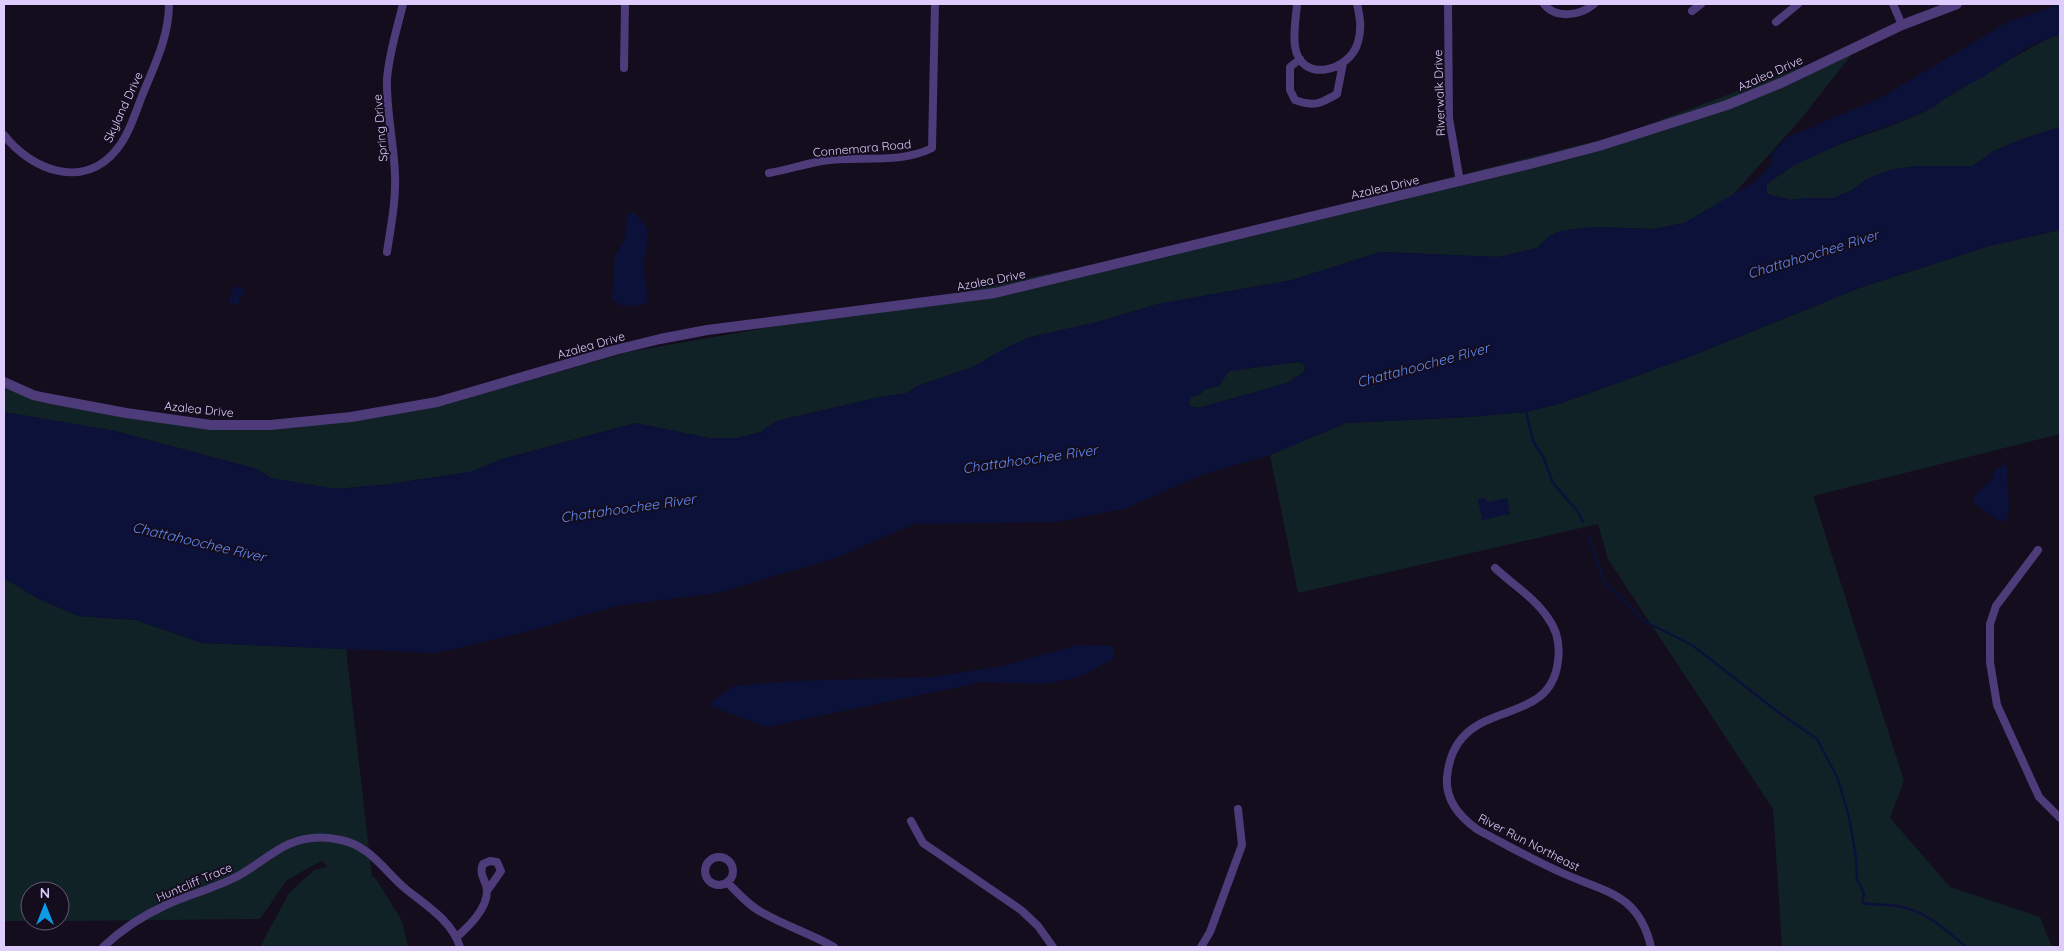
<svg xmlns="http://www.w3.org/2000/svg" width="2064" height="951" font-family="Quicksand,sans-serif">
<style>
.green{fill:#112227}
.water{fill:#0b1138;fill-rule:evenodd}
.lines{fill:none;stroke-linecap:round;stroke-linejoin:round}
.stream{stroke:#0b1138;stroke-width:2.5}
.minor{stroke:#4d3b7a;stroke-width:8}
.tertiary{stroke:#4d3b7a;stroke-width:10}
.labels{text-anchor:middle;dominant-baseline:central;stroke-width:4;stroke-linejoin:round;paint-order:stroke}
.street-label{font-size:12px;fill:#decdfc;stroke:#140d1e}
.water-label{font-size:14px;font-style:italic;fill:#618bf6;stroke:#140d1e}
</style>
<rect width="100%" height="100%" fill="#140d1e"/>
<!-- green -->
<path class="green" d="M2060 34V127L2022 139 1992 152 1973 166H1915L1865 180 1852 190 1834 198H1810L1791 200 1767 194V184C1814 144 1879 136 1932 108 1939 104 1944 98 1951 95 1987 74 2022 50 2060 34Z
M1858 46 1801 119 1730 198 1684 223 1655 229 1594 227 1576 229 1557 232 1547 238 1537 248 1498 257 1380 252 1292 280 1158 304 1094 323 1030 337 1006 348 973 367 917 386 907 393 880 397 776 421 761 432 737 438H709L635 423 502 459 470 472 382 485 335 489 271 478 257 469 115 431 4 412V387L43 403 197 428 225 430 286 428 344 422 496 390 628 352 885 307 1096 264 1293 217 1623 134Z
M2060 230V434L1813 496 1904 781 1890 818 1950 887 2040 917 2052 947H1782L1773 809 1608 559 1598 524 1298 593 1270 455 1346 423 1469 417 1526 412 1562 403 1694 355 1859 288 1989 246Z
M1298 362 1305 365 1304 372 1287 383 1198 408 1190 406 1189 401 1191 397 1200 394 1205 389 1218 386 1229 371Z
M4 578 39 599 79 616 136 620 202 643 346 649 372 876 376 879 402 921 408 947H260L289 893 313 871 328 866 321 861 287 880 260 919 60 921V891H30V921H4Z"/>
<!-- water -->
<path class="water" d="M2060 4V34L2030 46 1983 77 1948 96 1934 107 1908 119 1861 135 1796 164 1767 184V194L1791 200 1810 198H1834L1852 190 1865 180 1889 170 1915 166H1973L1992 152 2022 139 2060 127V230L1989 246 1859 288 1694 355 1562 403 1526 412 1469 417 1346 423 1270 455 1202 475 1124 509 1055 522 914 524 836 558 717 593 616 606 522 633 436 653 202 643 136 620 79 616 39 599 4 578V412L115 431 257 469 271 478 335 489 382 485 470 472 502 459 635 423 709 438H737L761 432 776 421 880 397 907 393 917 386 973 367 1006 348 1030 337 1094 323 1158 304 1292 280 1380 252 1498 257 1537 248 1547 238 1558 232 1576 229 1594 227 1655 229 1684 223 1754 182 1771 165 1773 152 1788 137 1880 98 2008 22ZM1298 362 1305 365 1304 372 1287 383 1198 408 1190 406 1189 401 1191 397 1200 394 1205 389 1219 386 1229 371Z
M632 213H635L647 228 648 238 643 264 648 302 639 306 618 305 612 298 615 255 624 241 628 215Z
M234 286 245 289 243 297H240L238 305 229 302Z
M2007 464 2009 512 2006 521H2000L1975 504 1974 496 1991 481 1995 470Z
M1486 498 1487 502 1507 498 1510 514 1482 520 1478 499Z
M1078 645 1114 646 1113 659 1079 677 1045 684 982 682 767 727 708 705 733 686 790 681 933 677 1002 666Z"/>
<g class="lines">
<!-- stream -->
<path class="stream" d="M1526 412 1534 443 1543 456 1553 483 1579 513 1583 522
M1588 535 1604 582 1644 621 1692 645 1778 712 1817 739 1838 779 1849 817 1856 857 1857 879 1864 893 1862 903C1874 905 1885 904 1897 906 1925 910 1945 929 1966 947"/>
<!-- minor -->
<path class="minor" d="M1297 4C1296 17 1293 33 1295 46 1300 84 1350 72 1358 42 1362 28 1360 17 1357 4
M1448 4 1449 118 1460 182
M1544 4C1555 19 1580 16 1594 4
M1893 4 1902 25
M1692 11 1701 4
M1776 22 1798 4
M1300 59 1290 67V90L1295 100C1314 107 1320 104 1337 94L1343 63
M624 68 625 4
M4 135C31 170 84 191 117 149 130 133 136 110 144 91 156 62 169 35 169 4
M769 173C787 170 804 164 822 161 858 155 898 165 932 148L935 4
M387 252C391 226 396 201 395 175 394 143 386 111 387 79 389 53 397 29 403 4
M2038 550 1996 606 1990 624V662L1997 705 2039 797 2060 818
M1495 568C1512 584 1535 598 1548 618 1557 630 1560 646 1558 661 1552 715 1498 705 1467 733 1454 745 1449 759 1447 777 1445 800 1461 818 1478 830 1505 844 1531 859 1558 871 1602 892 1638 891 1651 947
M911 821 923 843 1021 910 1038 926 1053 947
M705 871a14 14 0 1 1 28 0a14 14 0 1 1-28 0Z
M727 882C738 893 749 906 763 913 786 926 811 934 834 947
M457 937C469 926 487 909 487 891 487 881 478 875 483 864L490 861 497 862 501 871 487 891
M103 947C121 930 144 915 166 905 188 895 212 889 234 878 253 869 269 853 289 844 305 837 324 836 341 840 371 846 385 872 407 890 427 906 452 921 460 947
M1201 947 1210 932 1242 845 1238 809"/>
<!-- tertiary -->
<path class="tertiary" d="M4 382 33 395 46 398 126 413 211 425H270L351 417 437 402 615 350 660 339 707 330 995 293 1530 164 1599 146 1727 105 1781 83 1902 25 1957 4"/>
</g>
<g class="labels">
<!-- street labels -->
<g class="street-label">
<text transform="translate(1770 73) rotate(-24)">Azalea Drive</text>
<text transform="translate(1439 93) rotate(-92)">Riverwalk Drive</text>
<text transform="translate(123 107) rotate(-65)">Skyland Drive</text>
<text transform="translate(380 128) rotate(-95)">Spring Drive</text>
<text transform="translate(862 148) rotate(-5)">Connemara Road</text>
<text transform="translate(1385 187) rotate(-13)">Azalea Drive</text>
<text transform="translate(991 280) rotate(-11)">Azalea Drive</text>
<text transform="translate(591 345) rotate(-16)">Azalea Drive</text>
<text transform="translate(199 409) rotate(6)">Azalea Drive</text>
<text transform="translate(1529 842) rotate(27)">River Run Northeast</text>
<text transform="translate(194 882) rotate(-23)">Huntcliff Trace</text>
</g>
<!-- water labels -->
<g class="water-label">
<text transform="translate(1813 254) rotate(-17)">Chattahoochee River</text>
<text transform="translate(1423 365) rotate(-15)">Chattahoochee River</text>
<text transform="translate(1030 459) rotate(-8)">Chattahoochee River</text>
<text transform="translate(628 508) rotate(-8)">Chattahoochee River</text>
<text transform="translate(199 542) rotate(13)">Chattahoochee River</text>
</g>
</g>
<!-- border -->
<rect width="2064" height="951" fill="none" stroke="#decdfc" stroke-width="10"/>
<!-- north arrow -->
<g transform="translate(45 906)"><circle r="24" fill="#140d1e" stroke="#655a77"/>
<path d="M0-4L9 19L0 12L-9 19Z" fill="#0d9be8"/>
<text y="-8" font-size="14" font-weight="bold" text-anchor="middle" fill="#decdfc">N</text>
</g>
</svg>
